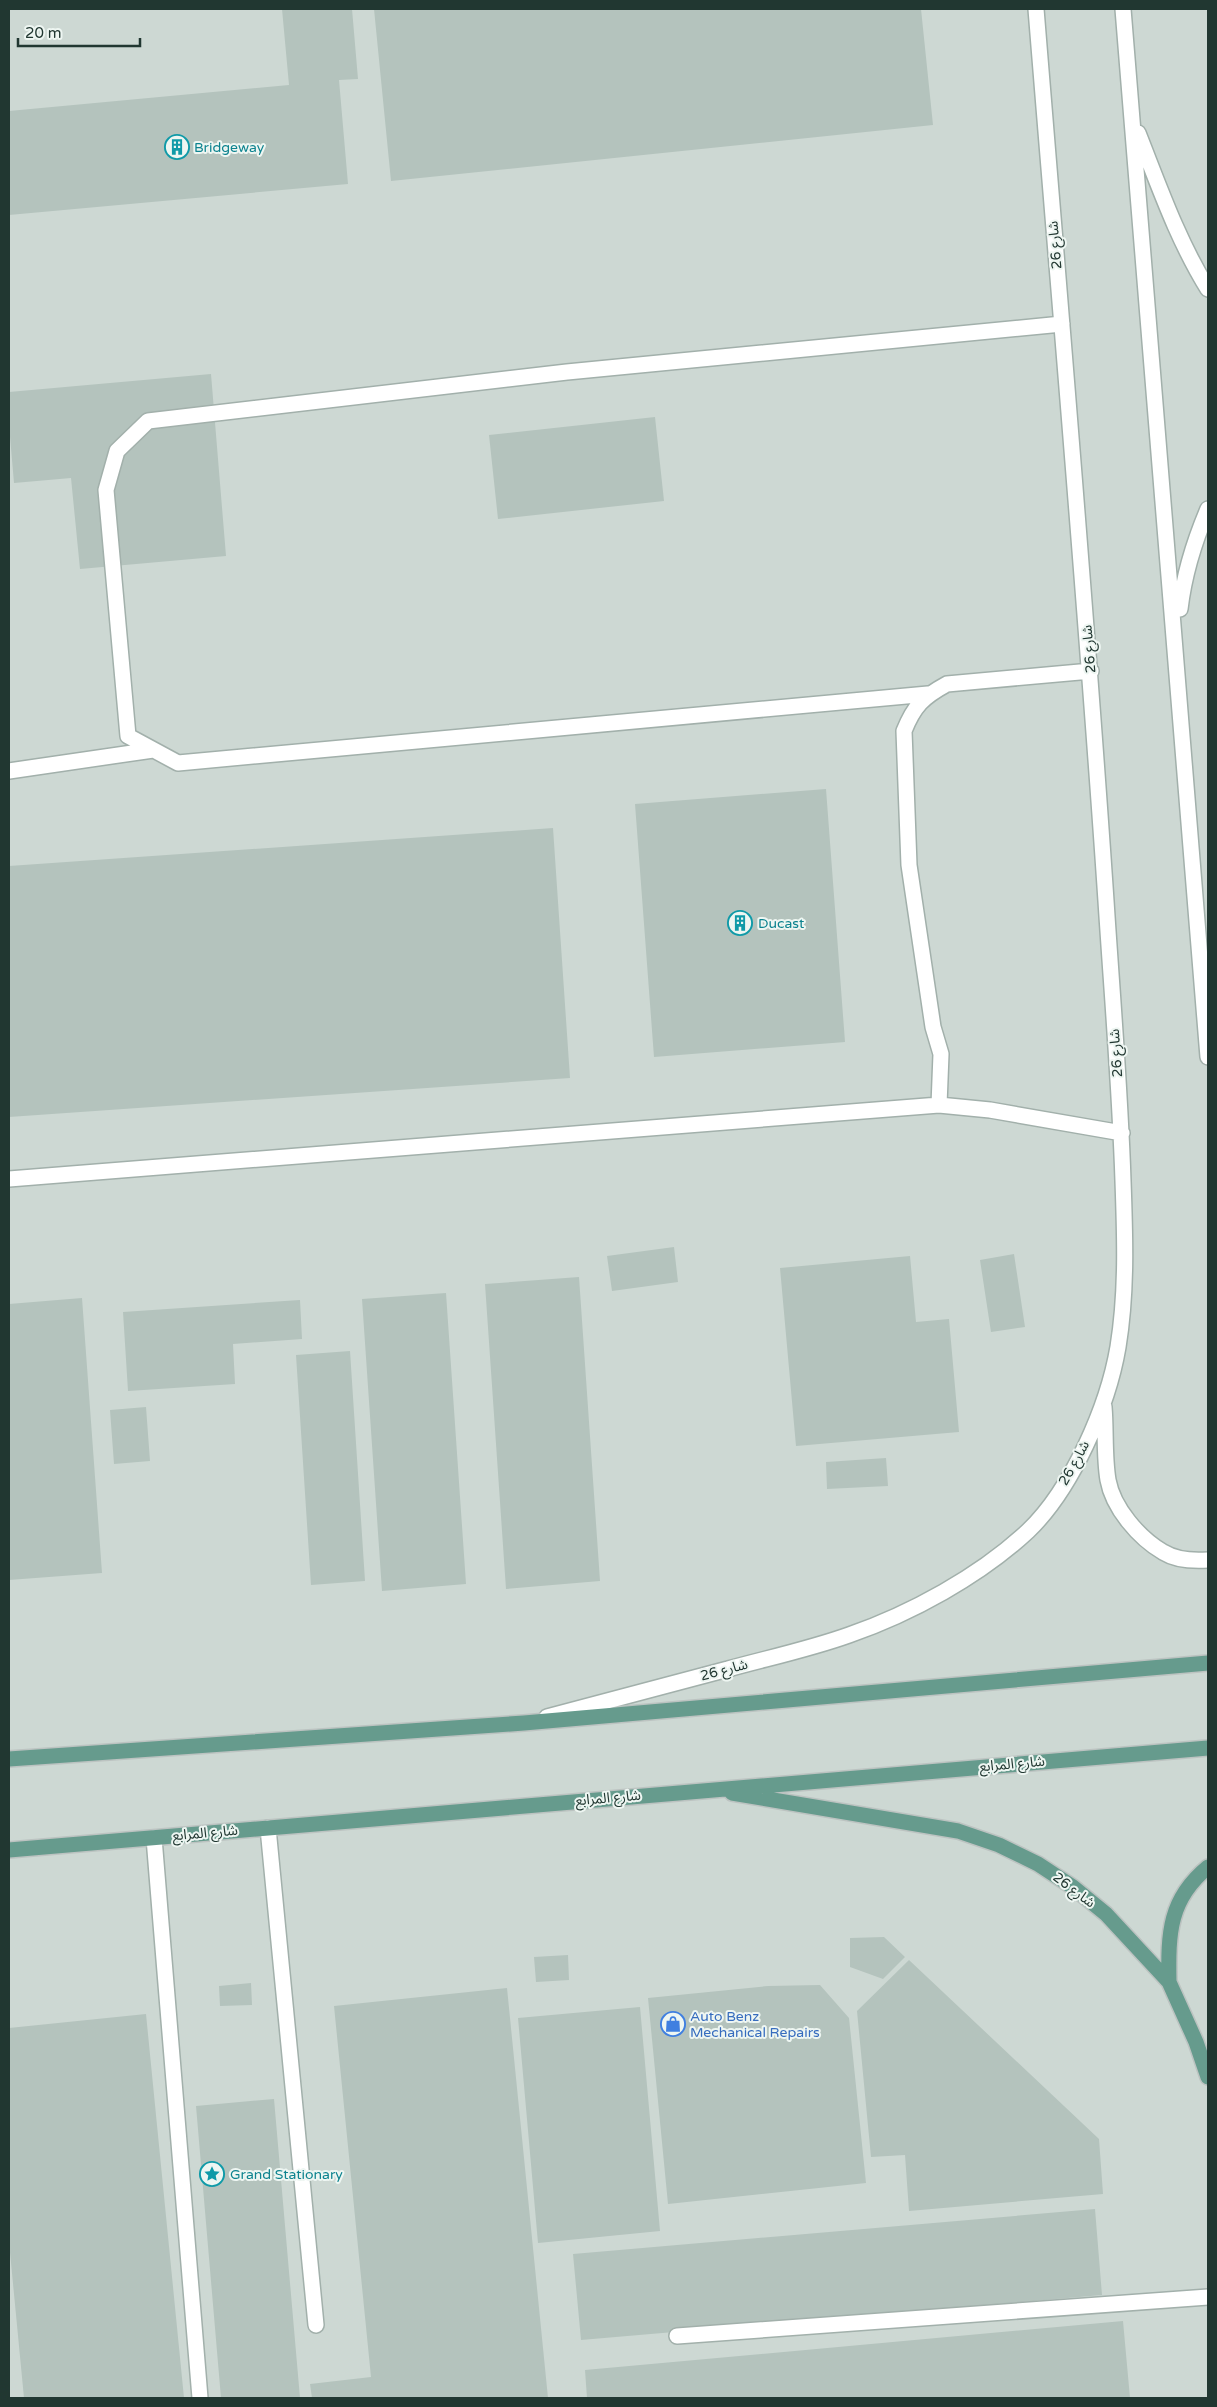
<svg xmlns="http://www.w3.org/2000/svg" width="1217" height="2407" font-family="'Varela Round','Noto Sans Arabic',sans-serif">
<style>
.built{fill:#cdd8d3}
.building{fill:#b4c3bd}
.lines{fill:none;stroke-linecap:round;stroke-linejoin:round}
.minor-casing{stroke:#a2b0ab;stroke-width:18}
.major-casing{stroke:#bcc3c1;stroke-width:18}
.minor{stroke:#fff;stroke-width:15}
.major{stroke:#669b8d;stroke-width:15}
.labels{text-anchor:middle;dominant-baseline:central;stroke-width:4;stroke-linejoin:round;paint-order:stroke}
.culture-label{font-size:14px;fill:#0d838f;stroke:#eef6f2;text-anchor:start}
.street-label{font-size:14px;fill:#213731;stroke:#eef6f2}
.shop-label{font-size:14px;fill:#366cbe;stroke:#eef6f2;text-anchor:start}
</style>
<rect width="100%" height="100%" fill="#dee9e4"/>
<!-- built -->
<path class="built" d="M9 9H1208V2398H9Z"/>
<!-- building -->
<path class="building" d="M282 9H352L358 79 339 80 348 184 9 215V111L289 85Z
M374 9H921L933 125 391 181Z
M211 374 226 556 80 569 71 478 14 483 9 425V392Z
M655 417 664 501 498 519 489 435Z
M826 789 845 1042 654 1057 635 804Z
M553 828 570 1078 9 1117V866Z
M674 1247 678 1282 612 1291 607 1256Z
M1014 1254 1025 1327 991 1332 980 1260Z
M910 1256 916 1322 949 1319 959 1432 796 1446 780 1268Z
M579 1277 600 1581 506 1589 485 1284Z
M446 1293 466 1584 382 1591 362 1299Z
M82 1298 102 1573 9 1580V1304Z
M300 1300 302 1339 233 1344 235 1384 128 1391 123 1312Z
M350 1351 365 1581 311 1585 296 1355Z
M146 1407 150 1461 114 1464 110 1410Z
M886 1458 888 1486 827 1489 826 1462Z
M884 1937 905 1957 883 1979 850 1967V1938Z
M568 1955 569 1980 536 1982 534 1957Z
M909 1960 1099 2139 1103 2194 909 2211 905 2155 871 2157 857 2011Z
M251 1983 252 2005 220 2006 219 1986Z
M820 1985 849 2018 866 2183 668 2204 648 1998 768 1986Z
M507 1988 548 2398H312L310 2384 371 2377 334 2006Z
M640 2007 660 2231 538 2243 518 2018Z
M146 2014 184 2398H24L9 2242V2028Z
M274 2099 300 2398H221L196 2106Z
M1095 2209 1102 2295 581 2340 573 2254Z
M1123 2321 1130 2398H587L585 2370Z"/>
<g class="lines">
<defs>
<path id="minor" d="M1123 9C1152 358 1181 707 1208 1057
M1138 133C1159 186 1178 241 1208 289
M1180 609C1184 574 1194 542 1208 509
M1091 671 947 684C923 697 914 706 904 731L909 865 933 1027 941 1054 939 1105 990 1110 1122 1133
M928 694 178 763 128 736 106 490 117 451 148 421 567 372 1062 324
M9 771 153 750
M9 1179 939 1105
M1104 1407C1106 1430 1104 1456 1108 1480 1113 1508 1139 1538 1163 1552 1176 1560 1194 1561 1208 1560
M547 1717C608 1701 668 1685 728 1669 768 1658 810 1649 849 1635 910 1614 980 1576 1028 1531 1072 1489 1108 1406 1118 1347 1127 1292 1125 1236 1123 1181 1120 1087 1112 994 1106 901 1086 603 1060 306 1036 9
M268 1828 316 2325
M154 1838 200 2398
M677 2336 1208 2297"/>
<path id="major" d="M9 1759 524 1723 1208 1663
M732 1793 958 1831 999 1845 1038 1864 1073 1887 1106 1914 1169 1982 1196 2042 1208 2077
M9 1850 1208 1748
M1169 1982C1168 1933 1169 1899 1208 1867"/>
</defs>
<!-- minor casing -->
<use href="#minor" class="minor-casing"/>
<!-- major casing -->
<use href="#major" class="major-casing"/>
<!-- minor -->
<use href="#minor" class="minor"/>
<!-- major -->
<use href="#major" class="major"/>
</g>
<!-- icons -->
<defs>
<symbol id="building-ring" viewBox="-11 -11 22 22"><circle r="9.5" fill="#eef6f2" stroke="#0f9aa8" stroke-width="1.5"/><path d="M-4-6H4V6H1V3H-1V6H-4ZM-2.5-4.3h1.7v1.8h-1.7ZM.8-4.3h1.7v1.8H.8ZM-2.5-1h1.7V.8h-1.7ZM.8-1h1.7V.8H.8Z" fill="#0f9aa8"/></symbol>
<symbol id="shop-ring" viewBox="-11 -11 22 22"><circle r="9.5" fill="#eef6f2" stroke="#3f7fe0" stroke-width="1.5"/><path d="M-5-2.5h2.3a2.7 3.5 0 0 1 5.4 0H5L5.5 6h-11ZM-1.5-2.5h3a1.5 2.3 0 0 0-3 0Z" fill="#3f7fe0"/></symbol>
<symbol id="sight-ring" viewBox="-11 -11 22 22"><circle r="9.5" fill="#eef6f2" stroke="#0f9aa8" stroke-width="1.5"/><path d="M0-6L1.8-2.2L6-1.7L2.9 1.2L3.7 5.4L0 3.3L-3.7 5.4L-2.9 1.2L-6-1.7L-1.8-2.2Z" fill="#0f9aa8"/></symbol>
</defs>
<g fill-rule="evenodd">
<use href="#building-ring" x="163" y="133" width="28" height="28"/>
<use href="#building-ring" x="726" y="909" width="28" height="28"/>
<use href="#shop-ring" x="659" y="2010" width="28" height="28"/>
<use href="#sight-ring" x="198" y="2160" width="28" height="28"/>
</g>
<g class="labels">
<!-- culture labels -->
<g class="culture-label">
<text x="194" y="147">Bridgeway</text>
<text x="758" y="923">Ducast</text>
<text x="230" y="2174">Grand Stationary</text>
</g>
<!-- street labels -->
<g class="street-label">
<text transform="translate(1055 245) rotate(-95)">شارع 26</text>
<text transform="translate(1089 649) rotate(-95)">شارع 26</text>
<text transform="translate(1116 1053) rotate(-94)">شارع 26</text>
<text transform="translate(1074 1463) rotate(-61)">شارع 26</text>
<text transform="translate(724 1670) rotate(-15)">شارع 26</text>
<text transform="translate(1012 1764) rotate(-5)">شارع المرابع</text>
<text transform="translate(608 1798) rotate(-5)">شارع المرابع</text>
<text transform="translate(205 1833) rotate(-5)">شارع المرابع</text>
<text transform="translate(1074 1890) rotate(37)">شارع 26</text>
</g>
<!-- shop labels -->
<g class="shop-label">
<text x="690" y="2016">Auto Benz<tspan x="690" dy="16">Mechanical Repairs</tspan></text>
</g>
</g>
<!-- border -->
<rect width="1217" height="2407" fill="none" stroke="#213731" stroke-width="20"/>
<!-- scale -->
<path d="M18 38v8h122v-8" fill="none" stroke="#213731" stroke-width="2.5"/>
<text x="25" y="38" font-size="15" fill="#213731" stroke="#eef6f2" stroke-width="4" paint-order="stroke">20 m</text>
</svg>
